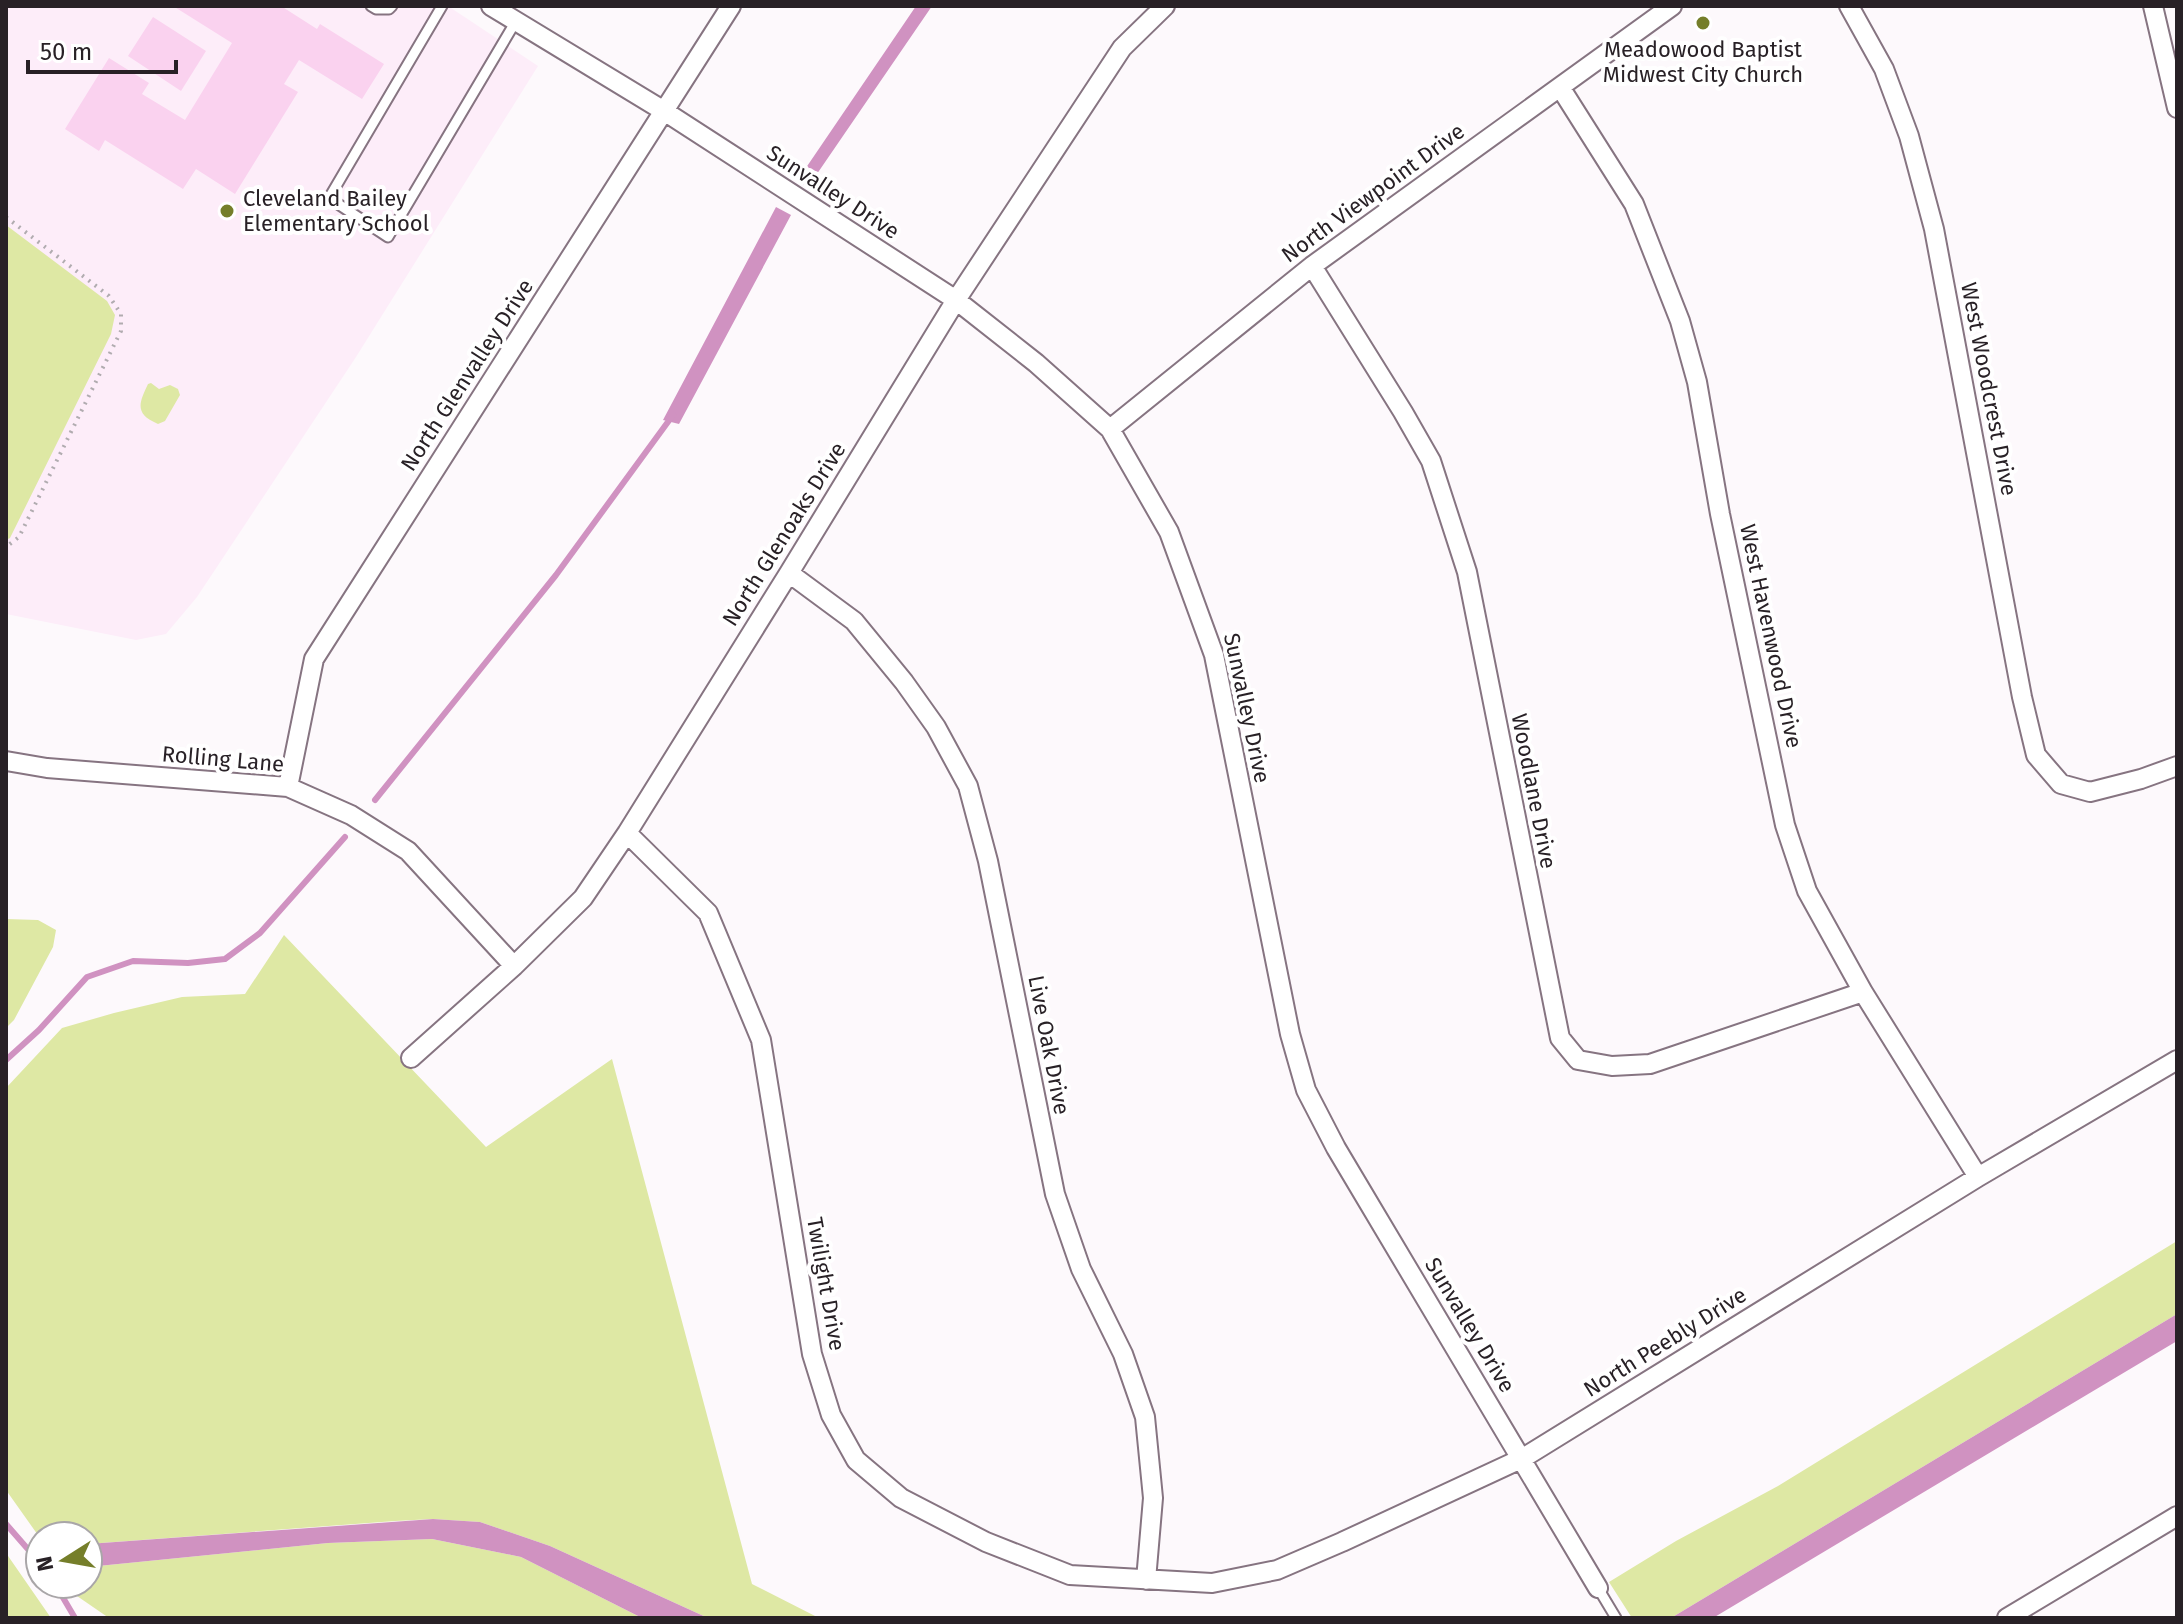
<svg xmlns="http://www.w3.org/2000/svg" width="2183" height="1624" font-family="'Fira Sans',sans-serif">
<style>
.built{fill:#fdedf9}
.green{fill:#dee8a4}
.water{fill:#d092c1}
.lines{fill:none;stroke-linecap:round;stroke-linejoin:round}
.stream{stroke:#d092c1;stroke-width:6}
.building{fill:#fad2ef}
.service-casing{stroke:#867481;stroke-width:13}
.minor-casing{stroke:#867481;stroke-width:22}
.path{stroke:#b1acb0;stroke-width:4;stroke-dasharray:2 6;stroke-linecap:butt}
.service{stroke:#fff;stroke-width:9}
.minor{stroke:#fff;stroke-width:18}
.poi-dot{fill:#757e2a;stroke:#fff;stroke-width:3}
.labels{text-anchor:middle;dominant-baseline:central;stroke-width:8;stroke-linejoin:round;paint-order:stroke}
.poi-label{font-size:22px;fill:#282126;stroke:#fff}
.street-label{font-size:22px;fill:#282126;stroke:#fff}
</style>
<rect width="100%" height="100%" fill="#fdf9fc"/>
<!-- built -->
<path class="built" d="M6 6H448L538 66 356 357 197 597 166 634 136 640 6 614Z"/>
<!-- green -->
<path class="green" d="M6 225 107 301 115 315 111 334 10 538 6 540Z
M151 383 159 389 170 385 178 389 180 395 165 421 158 424C134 414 139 403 148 384Z
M6 919 38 920 56 930 53 947 14 1020 6 1028Z
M284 935 486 1147 612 1059 752 1584 819 1618H708L550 1546 480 1522 433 1519 395 1521 88 1544V1536H40V1538L6 1490V1088L62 1028 114 1013 182 997 245 994Z
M2177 1241V1314L1671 1618H1632L1609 1582 1676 1541 1778 1486Z
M432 1539 521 1557 642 1618H109L77 1596 70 1584H88V1567L328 1543Z
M6 1553 51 1618H6Z"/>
<!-- water -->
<path class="water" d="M916 6H932L808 187 797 181Z
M776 207 791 215 679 424 663 420Z
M2177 1314V1341L1713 1618H1671Z
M433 1519 480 1522 550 1546 708 1618H642L521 1557 432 1539 328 1543 88 1567V1544Z"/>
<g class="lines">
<!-- stream -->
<path class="stream" d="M375 800 556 575 673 415
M6 1060 39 1030 87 977 133 961 188 963 225 959 260 933 345 837
M6 1524 40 1563
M55 1584 75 1618"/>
</g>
<!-- building -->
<path class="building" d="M173 6H281L317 29 320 24 384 64 362 99 299 60 284 84 298 92 235 194 196 169 183 189 105 140 99 151 65 129 109 58 149 83 142 94 185 120 232 43Z
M153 17 206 51 181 91 128 56Z"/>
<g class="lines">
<defs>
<path id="service" d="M371 6 376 9H389L392 6
M442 6 329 198 388 237 516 21
M1598 1588 1616 1618"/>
<path id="minor" d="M491 6 664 111 956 300 1036 363 1110 429 1169 532 1214 655 1290 1034 1306 1090 1336 1148 1598 1588
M1849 6 1884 69 1909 136 1934 229 2022 697 2036 755 2061 784 2090 792 2141 779 2177 766
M2153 6 2177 108
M1560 87 1634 204 1680 321 1697 382 1720 514 1785 825 1807 891 1863 992 1978 1177
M1312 266 1403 412 1431 461 1467 572 1560 1038 1578 1060 1612 1066 1650 1064 1863 992
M1110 429 1312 266 1672 6
M789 573 854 621 904 682 936 727 968 786 988 861 1055 1194 1081 1269 1123 1354 1145 1417 1153 1498 1146 1580
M6 761 47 768 288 787 351 815 408 851 514 966
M288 787 314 659 731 6
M627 833 708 913 761 1040 812 1354 831 1415 856 1460 901 1498 986 1542 1070 1575 1212 1583 1277 1570 1342 1542 1523 1458 1978 1177 2177 1060
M411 1058 514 966 583 898 627 833 789 573 956 300 1122 48 1165 6
M2007 1618 2177 1516"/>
</defs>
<!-- service casing -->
<use href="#service" class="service-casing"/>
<!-- minor casing -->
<use href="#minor" class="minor-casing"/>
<!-- path -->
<path class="path" d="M6 217 109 296 121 314V331L19 537 6 547"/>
<!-- service -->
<use href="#service" class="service"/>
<!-- minor -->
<use href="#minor" class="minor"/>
</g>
<!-- markers -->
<g class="poi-dot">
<circle cx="1703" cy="23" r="8"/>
<circle cx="227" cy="211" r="8"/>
</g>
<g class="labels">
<!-- poi labels -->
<g class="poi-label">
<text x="1703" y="49">Meadowood Baptist<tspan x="1703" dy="25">Midwest City Church</tspan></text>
<text x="243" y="198" text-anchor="start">Cleveland Bailey<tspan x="243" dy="25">Elementary School</tspan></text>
</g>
<!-- street labels -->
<g class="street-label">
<text transform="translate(833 192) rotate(33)">Sunvalley Drive</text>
<text transform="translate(1373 193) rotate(-36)">North Viewpoint Drive</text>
<text transform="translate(467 375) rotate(-57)">North Glenvalley Drive</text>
<text transform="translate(1989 389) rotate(79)">West Woodcrest Drive</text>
<text transform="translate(784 534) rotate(-58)">North Glenoaks Drive</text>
<text transform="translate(1771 636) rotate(78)">West Havenwood Drive</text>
<text transform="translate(1247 708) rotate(78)">Sunvalley Drive</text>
<text transform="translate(223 759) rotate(5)">Rolling Lane</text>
<text transform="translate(1534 791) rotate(79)">Woodlane Drive</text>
<text transform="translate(1049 1045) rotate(79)">Live Oak Drive</text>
<text transform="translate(826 1284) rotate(80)">Twilight Drive</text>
<text transform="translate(1470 1325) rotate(59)">Sunvalley Drive</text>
<text transform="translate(1665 1342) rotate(-32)">North Peebly Drive</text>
</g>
</g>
<!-- border -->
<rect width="2183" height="1624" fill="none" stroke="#282126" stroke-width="16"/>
<!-- north arrow -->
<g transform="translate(64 1560) rotate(259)"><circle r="38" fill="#ffffff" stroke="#a9a6a8" stroke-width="2"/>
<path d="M0-6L14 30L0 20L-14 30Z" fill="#757e2a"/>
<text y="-12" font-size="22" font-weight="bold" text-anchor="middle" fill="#282126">N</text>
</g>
<!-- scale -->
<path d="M28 60v12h148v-12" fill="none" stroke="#282126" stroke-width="4"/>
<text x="40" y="60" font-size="24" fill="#282126" stroke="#ffffff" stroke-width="6" paint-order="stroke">50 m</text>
</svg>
